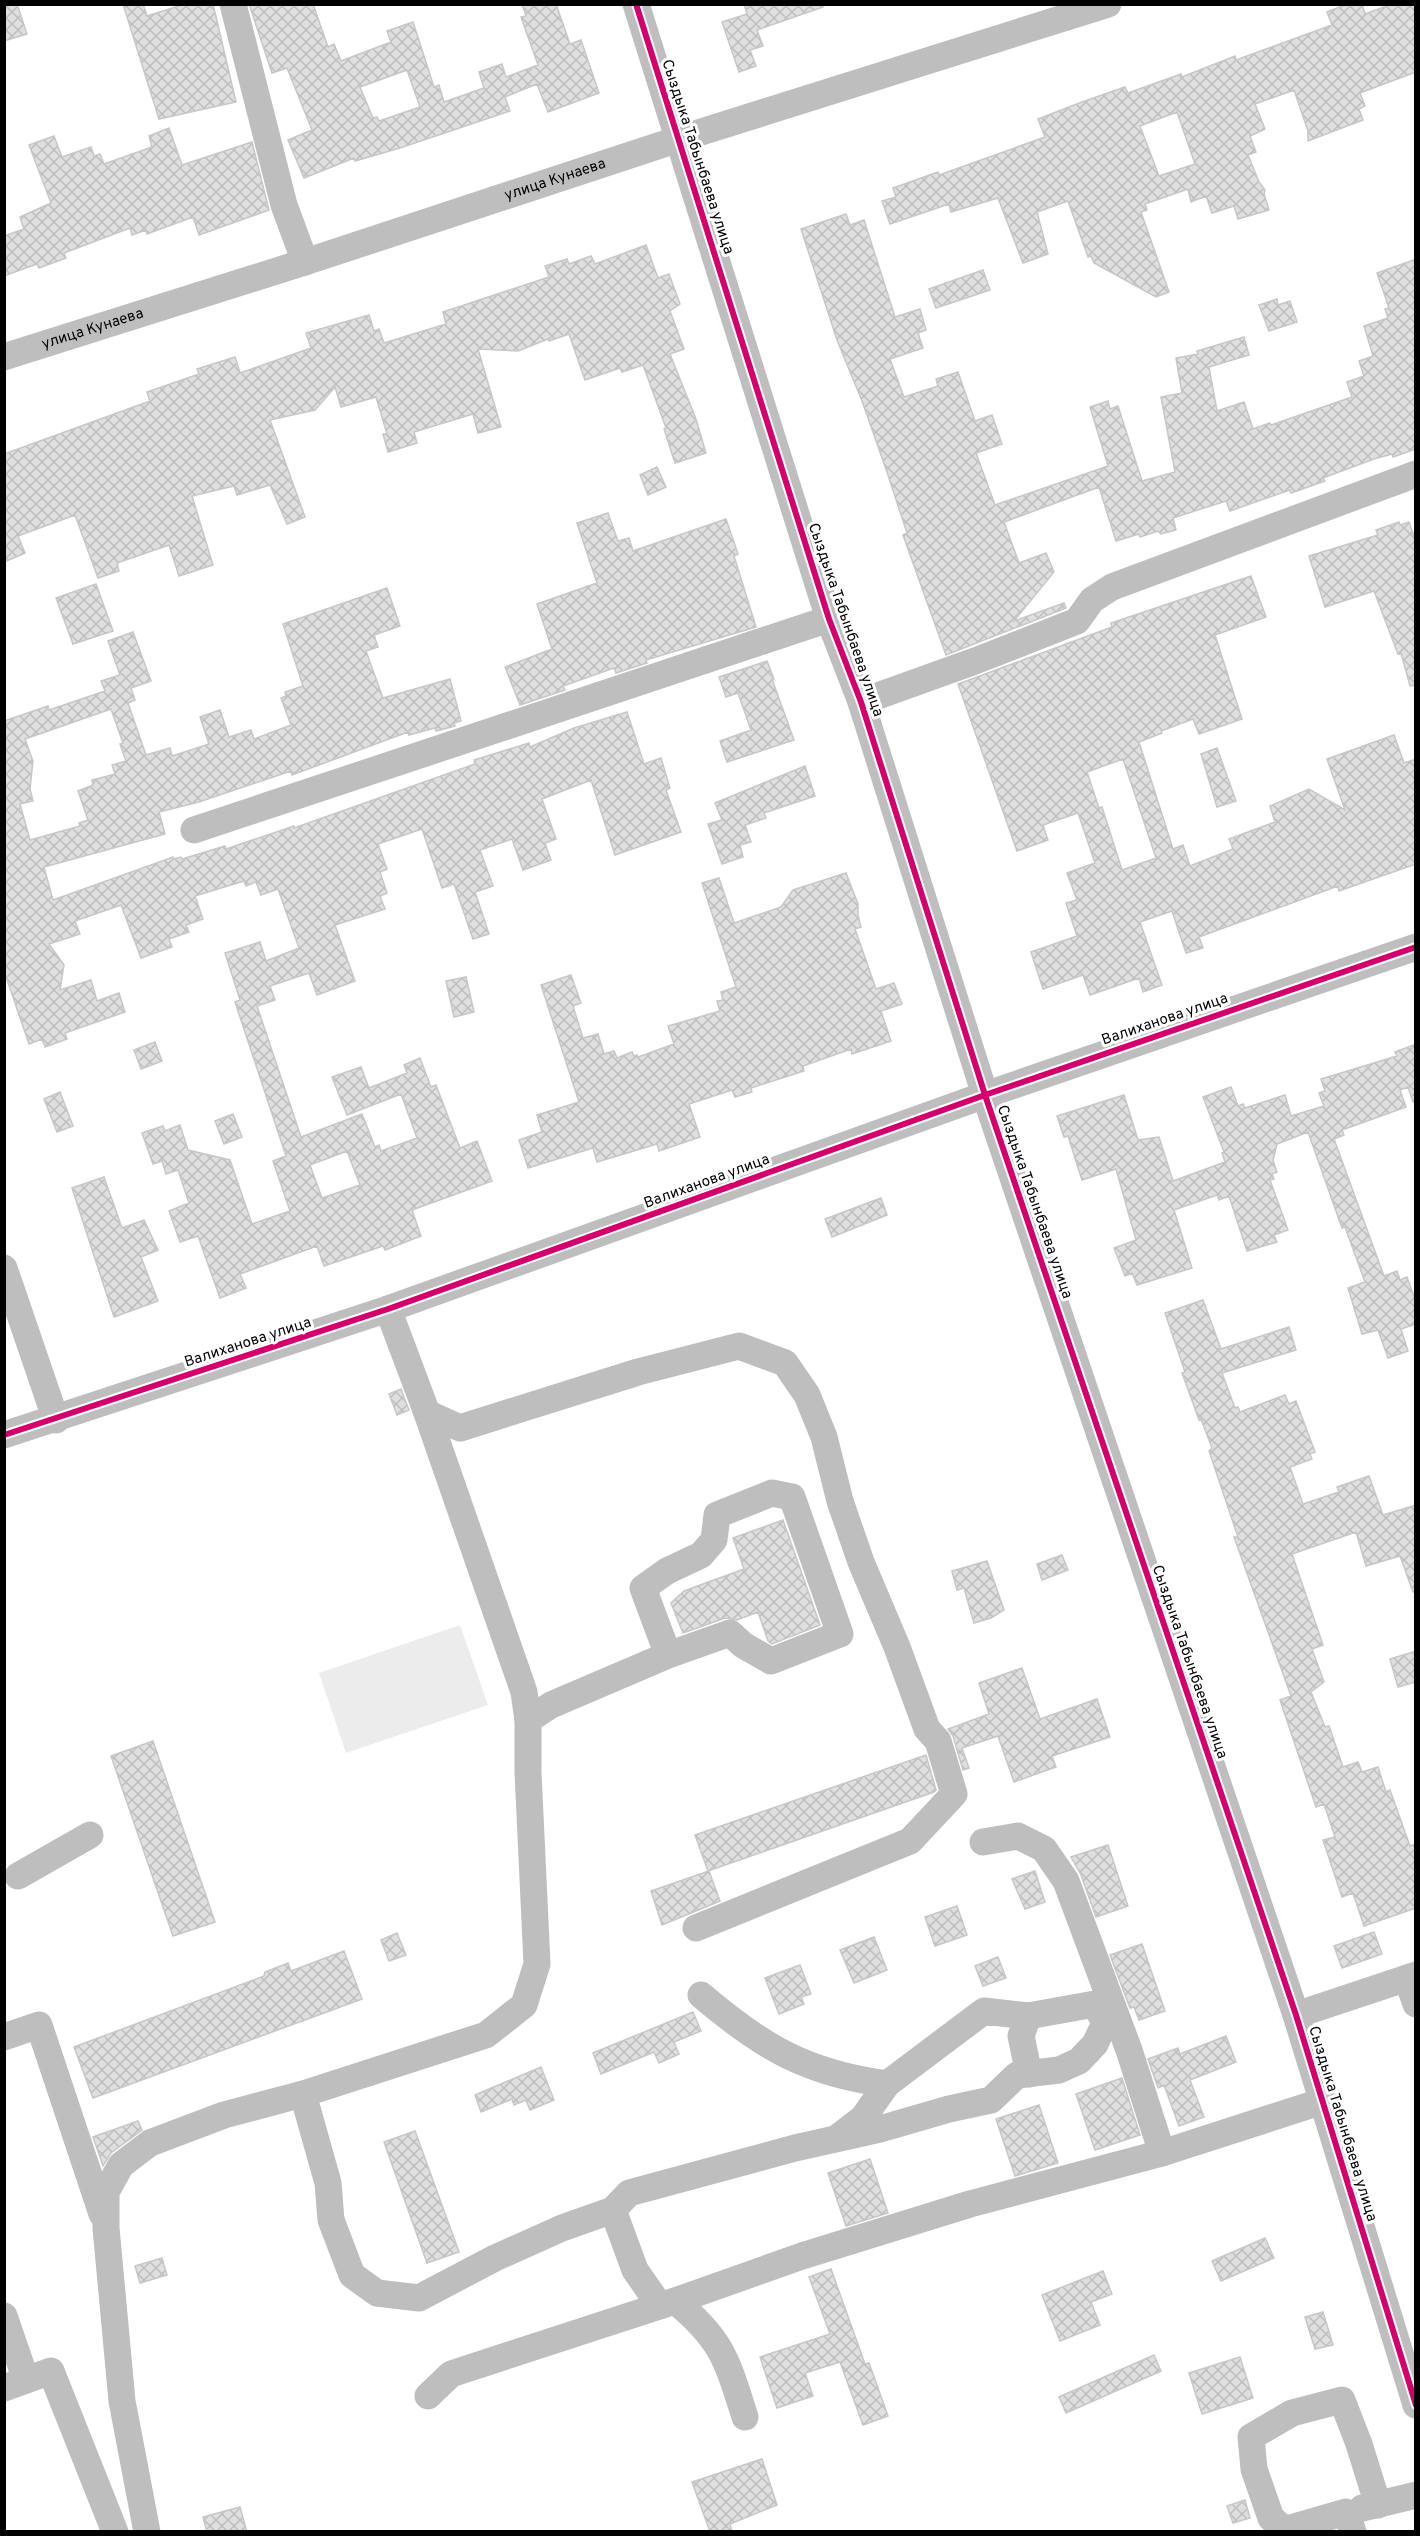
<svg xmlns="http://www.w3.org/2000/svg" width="1420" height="2536" font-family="Overpass,sans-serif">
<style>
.green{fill:#ececec}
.building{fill:url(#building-cross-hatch);stroke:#c7c7c7;stroke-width:1.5;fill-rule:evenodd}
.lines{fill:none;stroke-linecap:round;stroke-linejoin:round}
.minor{stroke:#bebebe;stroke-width:27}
.cycleway-casing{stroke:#fff;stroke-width:10}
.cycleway{stroke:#d6006c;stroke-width:6}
.labels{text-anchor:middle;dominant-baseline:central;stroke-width:6;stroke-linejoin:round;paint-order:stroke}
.street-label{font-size:15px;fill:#000;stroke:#fff}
</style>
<defs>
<pattern id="building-cross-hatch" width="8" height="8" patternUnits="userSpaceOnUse" patternTransform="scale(1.5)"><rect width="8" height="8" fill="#dfdfdf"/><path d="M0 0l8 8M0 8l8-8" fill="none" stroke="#bebebe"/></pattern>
</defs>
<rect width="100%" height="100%" fill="#fff"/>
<!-- green -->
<path class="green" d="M460 1625 488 1705 346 1753 319 1673Z"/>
<!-- building -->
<path class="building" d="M4 4H17L27 34 4 41Z
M123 4H143L147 16 185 4H213L236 102 159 119Z
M249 4H313L328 47 334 44 341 61 391 42 387 31 413 22 434 87 439 85 444 102 484 88 479 72 502 64 506 77 538 65 521 17 526 16 522 4H556L570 44 581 40 599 93 548 112 537 84 505 97 510 111 400 148 355 161 354 158 304 178 288 140 312 130 287 68 272 73ZM407 70 420 107 379 121 377 117 373 118 360 87Z
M744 4H822L823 7 757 30 763 46 750 50 756 66 739 72 722 22 747 14Z
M1347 4H1362L1365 14 1392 4H1416V72L1360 93 1365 106 1359 109 1363 120 1308 141V131L1294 90 1255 104 1265 129 1250 136 1256 152 1248 155 1259 182 1265 190 1264 194 1269 210 1238 219 1234 206 1212 213 1206 196 1191 202 1188 189 1145 204 1147 210 1141 212 1169 292 1156 297 1094 263 1091 256 1088 257 1068 201 1037 212 1048 254 1023 263 998 198 951 212 949 204 890 224 882 201 896 197 893 188 938 172 939 175 1045 137 1038 119 1082 102 1125 87 1128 93 1181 74 1182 77 1235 56 1236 60 1332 25 1327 12ZM1177 112 1195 164 1159 176 1140 126Z
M169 128 182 165 252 142 269 210 199 235 193 217 147 234 146 230 132 235 130 228 64 253 66 258 39 268 37 264 4 276V236L24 229 20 217 51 203 29 145 54 136 62 157 91 147 94 156 100 154 104 164 152 147 149 136Z
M846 214 850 225 864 220 895 317 920 309 926 330 918 333 923 348 890 359 904 397 938 386 936 379 958 372 975 421 992 415 1002 444 976 453 995 505 1108 466 1090 407 1108 401 1110 409 1118 406 1142 481 1175 472 1161 397 1182 393 1176 358 1198 354 1197 351 1244 337 1249 355 1209 367 1217 411 1244 402 1253 429 1270 423 1271 425 1352 397 1347 382 1364 376 1359 361 1373 356 1364 326 1388 318 1385 309 1389 308 1377 273 1416 259V449L1393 457 1392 454 1374 459 1323 478 1325 481 1291 493 1290 490 1230 511 1226 501 1173 518 1176 530 1161 534 1158 531 1140 537 1139 534 1116 541 1099 487 1004 522 1019 563 1046 553 1054 572 1014 621 1064 603 1066 608 946 655 903 535 907 533 887 472 862 401 837 340 801 229Z
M646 245 658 278 669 274 680 304 670 311 684 349 670 354 696 419 706 453 675 463 664 429 666 428 643 365 622 372 620 368 585 380 569 334 549 341 548 339 518 351 478 349 501 427 478 433 473 414 414 432 417 443 388 452 383 434H387L376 397 341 407 335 387 315 410 270 420 305 517 287 524 270 485 237 495 234 486 192 496 213 565 179 576 169 545 117 563 119 571 98 578 75 515 18 536 25 553 4 562V454L150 401 147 392 199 374 197 369 235 357 240 373 311 348 306 333 369 315 374 331 379 329 384 343 446 324 443 312 549 277 545 266 567 259 569 264 591 256 595 264Z
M983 270 990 290 936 308 929 289Z
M1277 299 1278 305 1290 301 1297 322 1269 331 1259 305Z
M657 467 666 487 648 495 640 475Z
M608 513 618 541 629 538 633 551 726 519 738 554 734 556 756 627 646 660 647 663 616 673 614 668 563 686 565 690 520 705 505 667 552 649 537 604 597 583 577 523Z
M1399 522 1400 525 1409 522 1416 542V685L1410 686 1401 653 1398 654 1374 591 1325 607 1309 556 1378 535 1376 530Z
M1251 576 1266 617 1215 635 1242 719 1199 734 1193 719 1161 731 1162 733 1139 742 1173 849 1183 845 1190 866 1233 849 1229 839 1275 822 1270 806 1309 789 1345 810 1327 759 1394 735 1404 763 1416 759V864L1339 891 1338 886 1199 937 1203 948 1186 953 1172 911 1140 922 1162 985 1143 992 1139 978 1090 995 1083 975 1043 989 1031 952 1077 936 1066 903 1077 900 1067 873 1095 863 1078 813 1043 825 1048 840 1017 851 958 684 1112 627 1111 623ZM1123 759 1156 858 1122 870 1102 807 1099 808 1087 772Z
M96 584 113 631 73 644 56 598Z
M387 588 400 626 374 635 378 647 366 651 383 698 450 679 461 721 454 723 455 726 436 731 435 728 409 735 408 732 292 775 291 771 199 802 159 812 165 834 44 867 53 900 173 857V859L181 857 182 859 225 846 226 849 294 826V828L475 764 474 760 529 743 530 747 574 728 627 712 644 764 661 758 670 788 666 790 681 832 615 855 591 780 542 799 556 839 545 843 551 860 523 870 512 839 480 850 493 886 475 892 489 934 473 939 454 884 442 888 422 829 378 844 387 869 380 872 387 893 380 896 385 909 335 925 355 981 317 995 309 973 270 986 275 1000 257 1006 301 1137 362 1114 375 1147 379 1145 381 1151 417 1138 401 1094 347 1115 332 1077 361 1067 369 1088 407 1073 404 1065 420 1058 431 1087 436 1085 460 1148 477 1141 492 1181 412 1210 421 1236 385 1250 383 1246 324 1266 317 1246 240 1274 246 1288 220 1298 198 1236 180 1242 169 1211 189 1203 178 1170 166 1174 162 1161 153 1164 142 1133 163 1126 165 1131 180 1125 188 1150 230 1160 252 1224 290 1211 273 1161 286 1156 235 1002 240 1000 225 953 260 942 266 961 299 948 278 889 261 895 256 882 246 886 244 881 195 896 203 919 186 925 189 932 169 939 172 947 141 958 121 905 75 921 80 934 49 944 64 965 60 990 91 980 97 1001 119 993 125 1012 65 1033 67 1039 45 1047 42 1039 29 1044 4 971V721L48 706 49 710 105 691 101 681 120 675 108 641 133 632 151 681 131 688 135 700 128 703 146 755 170 748 172 756 209 744 200 717 220 710 229 737 251 730 254 739 291 725 281 698 286 696 285 692 303 686 283 624ZM111 709 123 743 120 744 126 761 112 765 115 774 92 780 93 785 78 791 88 820 79 823 80 826 30 840 20 804 33 801 30 789 33 761 25 739ZM347 1151 360 1185 322 1198 310 1165Z
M767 661 774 679H772L794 740 727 762 720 741 751 730 738 693 726 697 719 677Z
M1217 748 1236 801 1217 807 1201 754Z
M805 766 815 796 764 813 766 818 745 825 751 842 740 845 743 857 722 864 708 824 722 820 715 803Z
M846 873 858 904V915L861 927 855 929 876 989 894 983 902 1004 881 1011 891 1041 852 1054 851 1049 803 1066 804 1071 751 1088 752 1092 735 1097 732 1090 689 1104 700 1137 659 1151 657 1144 597 1162 593 1148 528 1168 519 1140 542 1132 537 1115 579 1102 541 985 571 975 581 1003 573 1006 583 1038 598 1034 604 1054 614 1051 617 1058 632 1052 634 1056 637 1055 638 1057 674 1044 668 1026 720 1011 717 1001 723 1000 721 992 736 987 702 883 719 878 734 923 781 907 793 890Z
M466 977 474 1012 454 1017 446 981Z
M155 1042 162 1061 141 1069 134 1050Z
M1416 1044V1102H1413L1408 1087 1400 1090 1406 1107 1342 1130 1344 1135 1334 1139 1384 1276 1397 1271 1400 1280 1407 1277 1416 1302V1324L1401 1329 1408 1351 1388 1358 1378 1330 1362 1334 1348 1288 1365 1282 1345 1227 1342 1228 1308 1132 1277 1144 1273 1160 1277 1172 1272 1174 1274 1179 1270 1180 1288 1230 1274 1235 1277 1242 1247 1251 1229 1196 1219 1200 1217 1195 1174 1210 1192 1268 1137 1285 1132 1273 1125 1276 1114 1248 1136 1240 1116 1169 1082 1180 1068 1136 1064 1137 1057 1116 1124 1095 1138 1140 1159 1137 1173 1181 1225 1162 1222 1153 1224 1152 1203 1097 1231 1087 1238 1106 1243 1104 1245 1108 1285 1095 1291 1116 1324 1106 1319 1093 1325 1091 1321 1079 1397 1056 1395 1052Z
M60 1092 73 1126 57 1132 44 1099Z
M233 1114 242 1137 224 1144 215 1121Z
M104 1177 122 1228 144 1220 158 1250 141 1257 158 1301 114 1317 72 1188Z
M881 1198 887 1215 832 1237 825 1219Z
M1203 1300 1221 1349 1289 1327 1296 1350 1222 1373 1235 1408 1238 1407 1240 1412 1285 1395 1289 1404 1296 1401 1315 1452 1310 1454 1312 1459 1290 1467 1303 1504 1339 1492 1337 1487 1369 1476 1383 1515 1416 1505V1592H1413L1400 1556 1366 1566 1356 1532 1292 1554 1323 1645 1312 1649 1324 1682 1311 1692 1325 1727 1329 1726 1343 1767 1358 1762 1362 1772 1378 1767 1386 1792 1390 1790 1410 1846 1416 1844V1908L1364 1926 1353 1893 1342 1897 1323 1840 1335 1837 1324 1804 1316 1807 1280 1700 1291 1696 1234 1537H1238L1209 1451 1212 1448 1201 1419 1199 1420 1182 1373 1185 1372 1165 1313Z
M401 1389 409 1410 397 1415 389 1394Z
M783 1520 820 1625 772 1644 768 1641 758 1612 737 1620 725 1618 683 1633 671 1603 684 1591 744 1569 733 1538Z
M1062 1555 1068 1570 1042 1580 1037 1564Z
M987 1561 1004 1610 991 1618 974 1623 964 1588 957 1590 952 1571Z
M1416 1651V1682L1398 1687 1390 1659Z
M1022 1668 1040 1719 1097 1699 1110 1737 1052 1756 1056 1767 1014 1782 998 1736 962 1748 969 1768 963 1770 953 1736 948 1729 989 1714 979 1683Z
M153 1741 215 1922 173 1936 111 1756Z
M926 1755 936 1790 934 1792 708 1871 695 1835Z
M1108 1845 1128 1906 1096 1917 1081 1875 1071 1857Z
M709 1871 720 1901 662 1925 651 1891Z
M1035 1871 1045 1902 1025 1909 1012 1879Z
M957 1906 967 1935 935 1946 925 1917Z
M1374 1932 1382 1954 1342 1968 1334 1946Z
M397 1933 406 1955 389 1961 381 1940Z
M874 1937 887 1970 854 1983 840 1950Z
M1142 1944 1165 2011 1139 2020 1134 2007 1130 2008 1110 1955Z
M344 1951 362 1999 93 2098 74 2047 264 1976 265 1972 288 1963 291 1971Z
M998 1957 1006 1978 983 1986 975 1966Z
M800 1965 811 1994 801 1997 804 2004 779 2014 765 1978Z
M693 2012 701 2031 674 2042 679 2054 659 2063 654 2052 601 2074 593 2053Z
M1226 2036 1236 2062 1190 2080 1204 2117 1179 2126 1164 2085 1158 2088 1148 2059 1178 2048 1180 2054Z
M541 2067 554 2100 530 2110 526 2100 514 2105 512 2099 481 2112 475 2095Z
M1122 2078 1140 2135 1095 2150 1076 2094Z
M1039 2105 1058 2163 1015 2176 996 2119Z
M138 2121 142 2130 111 2153 103 2166 93 2137Z
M415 2131 459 2252 427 2263 384 2142Z
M870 2159 888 2213 846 2226 828 2173Z
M1265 2238 1274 2258 1221 2281 1212 2261Z
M162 2258 167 2275 140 2283 135 2266Z
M831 2269 865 2364 869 2363 888 2416 863 2425 840 2362 805 2373 813 2396 777 2408 760 2357 830 2334 809 2277Z
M1103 2271 1112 2294 1091 2302 1100 2325 1060 2341 1042 2295Z
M1323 2312 1333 2345 1315 2349 1305 2317Z
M1154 2355 1161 2371 1066 2413 1059 2397Z
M1240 2357 1253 2398 1202 2414 1189 2373Z
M762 2459 777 2505 730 2524 732 2532H710L692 2482Z
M1245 2500 1250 2518 1233 2523 1227 2506Z
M240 2507 247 2532H207L203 2517Z"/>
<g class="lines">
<!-- minor -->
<g class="minor">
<path d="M233 4 284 205 305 262"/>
<path d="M636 4 829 619 861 702 985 1095 1296 2015 1416 2405"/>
<path id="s1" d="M4 357 305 262 679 139 1108 4"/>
<path d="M861 702 975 661 1077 621 1092 600 1112 587 1416 474"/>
<path d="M194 830 829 619"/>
<path d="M4 1268 56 1420"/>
<path d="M388 1309 427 1413 460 1428 638 1372 739 1346 785 1363 807 1395 824 1437 840 1501 861 1562 897 1647 927 1729 938 1741 954 1794 910 1841 696 1928"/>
<path d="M427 1413 524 1692 528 1720V1772L537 1964 524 2005 486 2035 303 2094 328 2183 331 2220 352 2275 377 2293 419 2298 495 2258 562 2228 613 2210 635 2270 660 2306"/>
<path d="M4 1435 388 1309 985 1095 1416 947"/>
<path d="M528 1720 551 1705 668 1655 730 1633 743 1645 771 1661 840 1634 792 1497 772 1493 717 1515 714 1540 701 1555 667 1571 643 1588 668 1655"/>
<path d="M983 1842 1018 1836 1044 1849 1066 1881 1129 2050 1162 2153 1323 2101"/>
<path d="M18 1876 90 1835"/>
<path d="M1407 1978 1416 2004"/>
<path d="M701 1995C762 2047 806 2073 887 2084"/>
<path d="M1296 2015 1416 1975"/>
<path d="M1028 2016 1021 2036 1029 2074"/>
<path d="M4 2037 39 2025 102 2214"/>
<path d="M613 2210 629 2193 795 2148 880 2129 949 2109 991 2100 1017 2075 1059 2070 1079 2061 1095 2044 1105 2023 1095 2004 1028 2016 984 2011 887 2084 863 2118 837 2138"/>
<path d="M675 2301C723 2340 727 2361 745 2417"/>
<path d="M4 2316 26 2380"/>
<path d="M4 2388 51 2371 115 2532"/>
<path d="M428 2396 451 2374 675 2301 802 2256 970 2204 1162 2153"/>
<path d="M1362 2508 1416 2495"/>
<path d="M1285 2530 1271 2518 1254 2469 1251 2437 1292 2413 1342 2400 1359 2444 1378 2505"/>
<path d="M147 2532 122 2401 106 2228V2192L121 2165 150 2143 224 2115 303 2094"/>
<path d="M1277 2532 1346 2512 1353 2532"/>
</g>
<defs>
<path id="cycleway" d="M636 4 829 619 861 702 985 1095 1296 2015 1416 2405
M4 1435 388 1309 985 1095 1416 947"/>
</defs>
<!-- cycleway casing -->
<use href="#cycleway" class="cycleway-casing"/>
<!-- cycleway -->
<use href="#cycleway" class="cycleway"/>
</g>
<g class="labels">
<!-- street labels -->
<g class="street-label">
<text transform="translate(697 157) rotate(72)">Сыздыка Табынбаева улица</text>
<text stroke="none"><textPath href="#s1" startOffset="579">улица Кунаева</textPath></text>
<text stroke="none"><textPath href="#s1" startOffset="93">улица Кунаева</textPath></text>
<text transform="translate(845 620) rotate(71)">Сыздыка Табынбаева улица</text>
<text transform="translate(1165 1020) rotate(-19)">Валиханова улица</text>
<text transform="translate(707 1182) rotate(-20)">Валиханова улица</text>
<text transform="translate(1034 1202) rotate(71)">Сыздыка Табынбаева улица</text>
<text transform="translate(248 1343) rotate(-18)">Валиханова улица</text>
<text transform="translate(1189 1662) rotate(71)">Сыздыка Табынбаева улица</text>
<text transform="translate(1342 2124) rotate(73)">Сыздыка Табынбаева улица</text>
</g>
</g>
<!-- border -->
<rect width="1420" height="2536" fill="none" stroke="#000000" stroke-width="12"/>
</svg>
